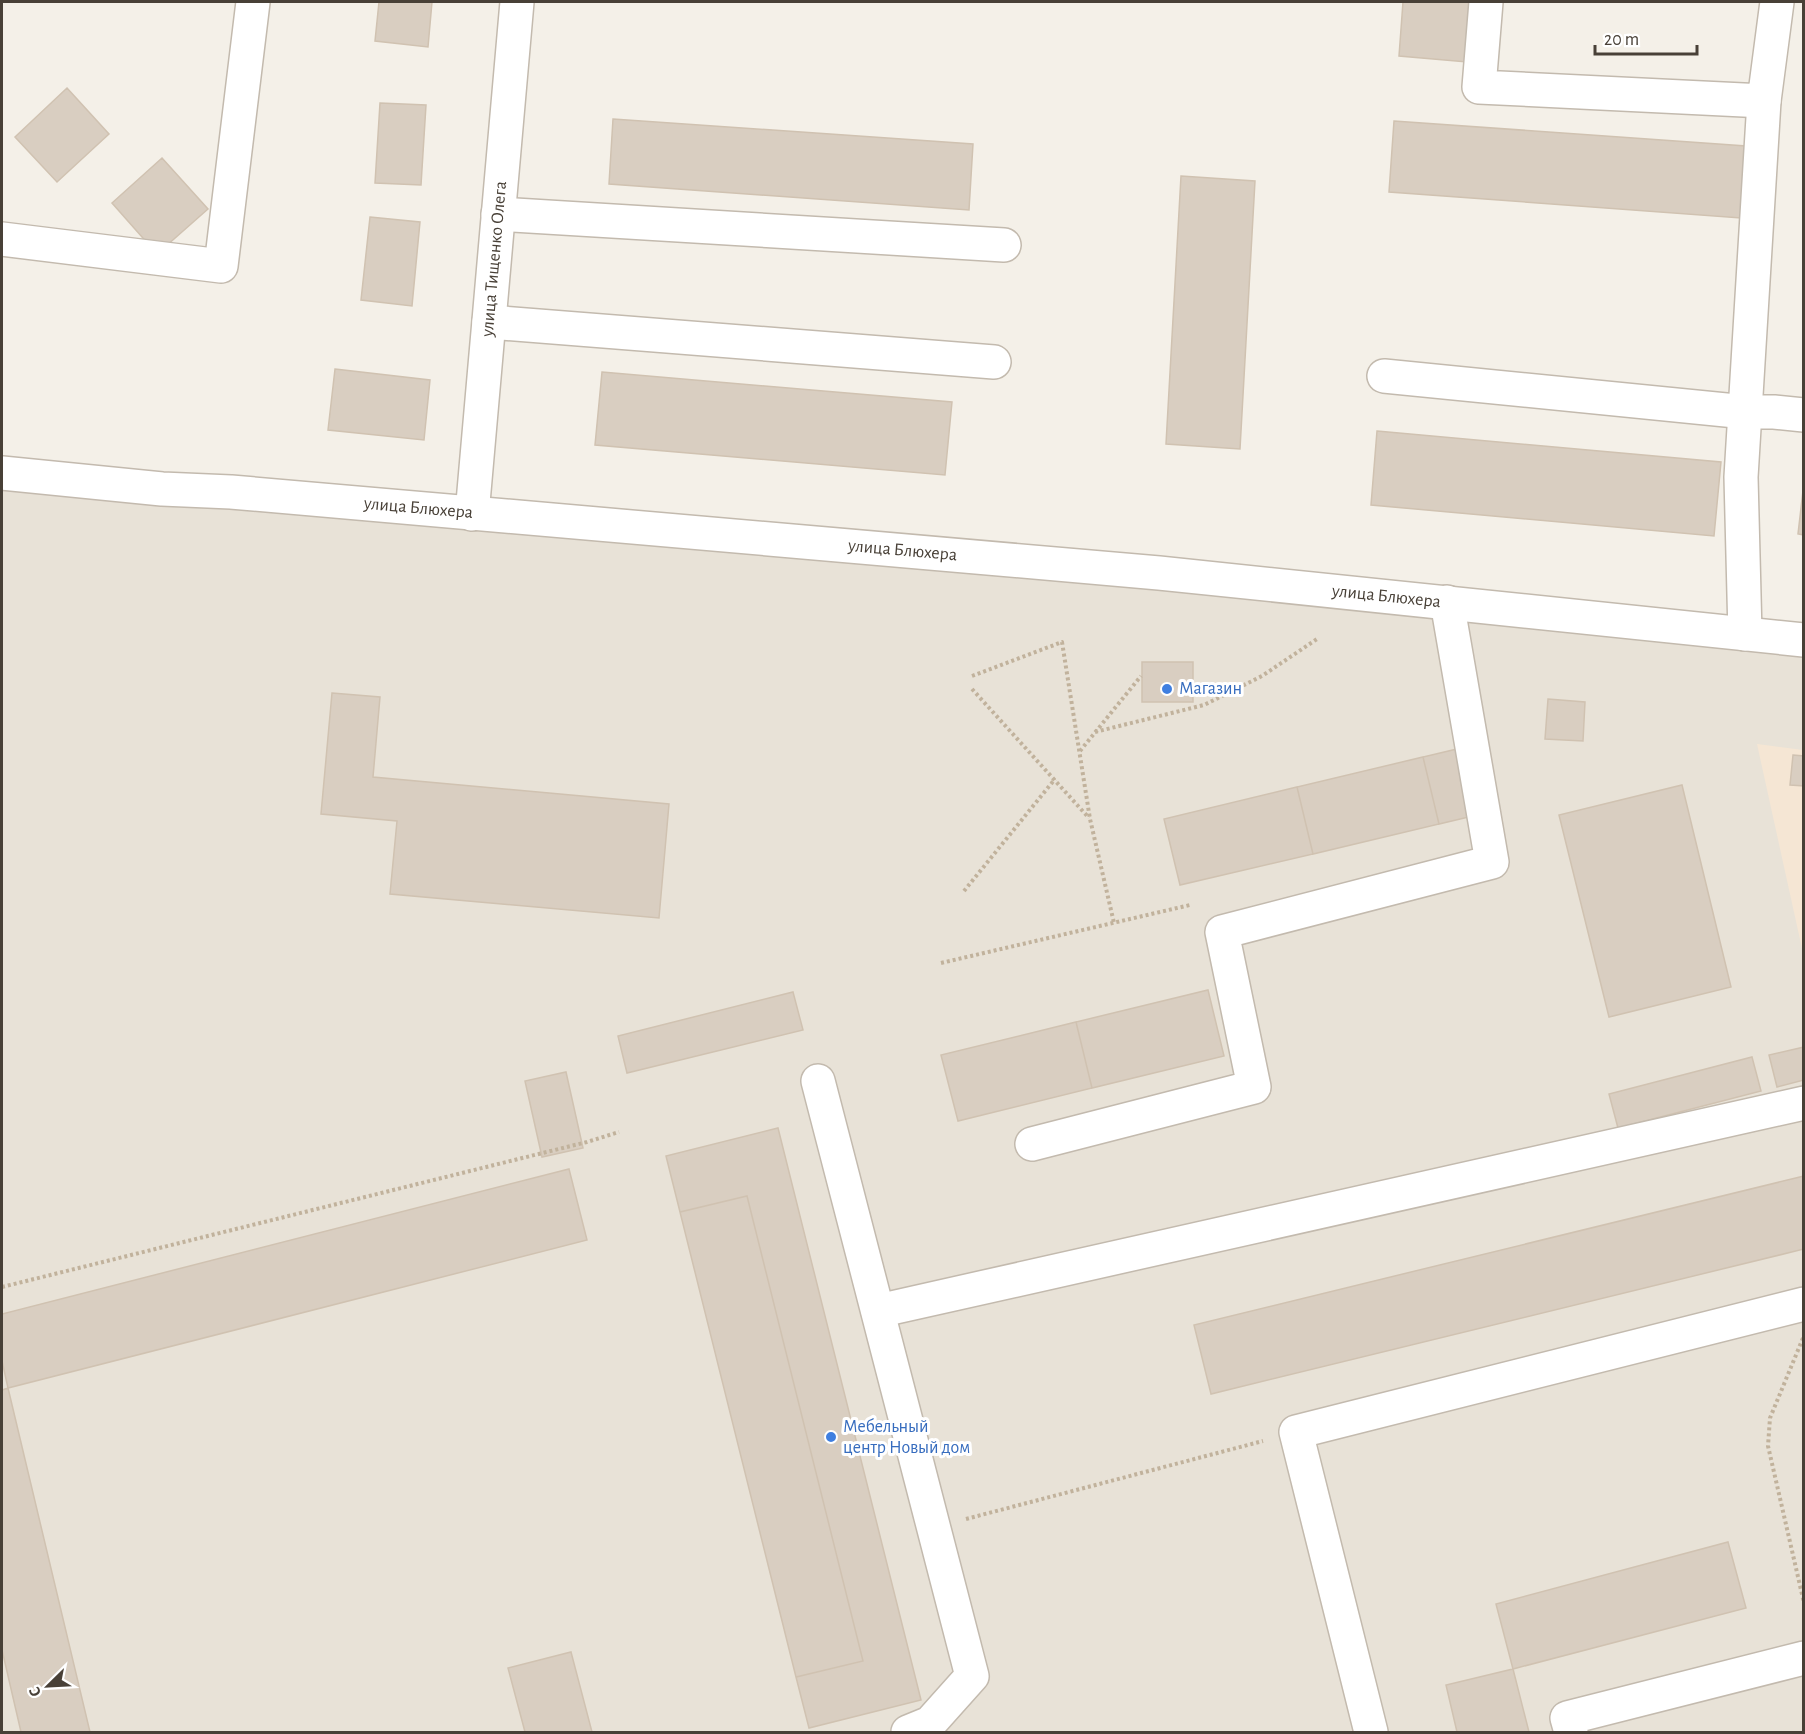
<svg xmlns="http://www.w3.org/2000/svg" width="1805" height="1734" font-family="'Alegreya Sans',sans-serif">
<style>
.residential{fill:#e8e2d7}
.commercial{fill:#f5e6d4}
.building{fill:#d9cec1;stroke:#d0c2b1;stroke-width:1.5}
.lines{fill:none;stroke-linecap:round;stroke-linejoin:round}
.minor-casing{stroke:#c3baae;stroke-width:36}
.path{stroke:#c1b29c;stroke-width:4;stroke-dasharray:3 3;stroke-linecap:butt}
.minor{stroke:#fff;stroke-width:33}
.shop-dot{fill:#3f7fe0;stroke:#fff;stroke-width:2}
.labels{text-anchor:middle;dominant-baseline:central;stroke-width:6;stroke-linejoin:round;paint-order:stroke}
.street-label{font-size:18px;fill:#484037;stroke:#fff}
.shop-label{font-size:18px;fill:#366cbe;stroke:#fff;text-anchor:start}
</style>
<rect width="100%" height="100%" fill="#f4f0e8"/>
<!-- residential -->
<path class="residential" d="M2 471 1803 642V1732H2Z"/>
<!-- commercial -->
<path class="commercial" d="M1757 744 1803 750V953Z"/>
<!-- building -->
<path class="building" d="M379 2H432L428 47 375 41Z
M1403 2H1472L1467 62 1399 56Z
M67 88 109 134 57 182 15 137Z
M380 103 426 105 421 185 375 183Z
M613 119 973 144 969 210 609 184Z
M1394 121 1746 146 1741 218 1389 192Z
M162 158 208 209 157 254 112 203Z
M1181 176 1255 181 1240 449 1166 444Z
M370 217 420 222 412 306 361 300Z
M335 369 430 380 424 440 328 430Z
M602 372 952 402 945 475 595 445Z
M1377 431 1721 462 1714 536 1371 505Z
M1804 482V535L1798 534Z
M1142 662H1193V702H1142Z
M332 693 380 697 373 777 669 804 659 918 390 894 397 821 321 814Z
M1548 699 1585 702 1583 741 1545 739Z
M1457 749 1473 816 1439 824 1423 757Z
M1793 755 1804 756V786L1790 785Z
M1423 757 1439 824 1313 854 1297 787Z
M1682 785 1731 987 1609 1017 1559 815Z
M1297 787 1313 854 1180 885 1164 819Z
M1208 990 1224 1056 1092 1088 1076 1022Z
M793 992 803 1030 627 1073 618 1036Z
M1076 1022 1092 1088 958 1121 941 1055Z
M1804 1047V1080L1777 1087 1769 1055Z
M1752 1057 1761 1091 1618 1128 1609 1094Z
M566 1072 583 1148 542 1157 525 1081Z
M778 1128 921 1700 809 1728 796 1677 863 1661 747 1196 680 1212 666 1156Z
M569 1169 587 1240 8 1388 2 1361V1314Z
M1804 1176V1249L1211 1394 1194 1325Z
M747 1196 863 1661 796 1677 680 1212Z
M8 1388 90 1732H21L2 1650V1390Z
M1728 1542 1746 1608 1513 1669 1496 1604Z
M571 1652 592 1732H525L508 1668Z
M1513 1669 1529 1732H1457L1446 1685Z"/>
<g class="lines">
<defs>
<g id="minor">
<path d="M1486 2 1479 87 1764 101 1777 2"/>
<path d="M498 214 1004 245"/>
<path d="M2 239 221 266 253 2"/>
<path d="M489 322 994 362"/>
<path d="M1384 376 1746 412H1774L1804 415"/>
<path id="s1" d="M2 473 162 489 231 492 1159 573 1804 640"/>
<path id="s2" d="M472 514 517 2"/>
<path d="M1745 634 1741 477 1764 101"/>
<path d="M818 1081 972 1676 930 1723 908 1732"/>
<path d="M1032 1144 1254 1087 1222 932 1492 862 1447 602"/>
<path d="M878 1311 1804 1103"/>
<path d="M1371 1732 1296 1432 1804 1304"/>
<path d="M1571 1732 1567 1718 1804 1658"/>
</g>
</defs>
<!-- minor casing -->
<use href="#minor" class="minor-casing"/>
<!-- path -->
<path class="path" d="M972 676 1062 642 1090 819 1114 923
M972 689 1089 818
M1095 732 1204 705 1262 676 1317 639
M1080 751 1141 676
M964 891 1055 779
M941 963 1190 905
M2 1287 587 1142 619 1132
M1803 1338 1770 1418 1768 1446 1804 1603
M966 1519 1263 1441"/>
<!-- minor -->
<use href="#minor" class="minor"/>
</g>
<!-- markers -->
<g class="shop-dot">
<circle cx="1167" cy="689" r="6"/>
<circle cx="831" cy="1437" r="6"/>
</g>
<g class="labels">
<!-- street labels -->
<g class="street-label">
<text stroke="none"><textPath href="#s2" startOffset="256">улица Тищенко Олега</textPath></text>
<text stroke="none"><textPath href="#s1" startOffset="418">улица Блюхера</textPath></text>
<text stroke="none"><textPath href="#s1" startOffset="904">улица Блюхера</textPath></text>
<text stroke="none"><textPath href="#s1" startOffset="1390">улица Блюхера</textPath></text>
</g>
<!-- shop labels -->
<g class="shop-label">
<text x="1179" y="689">Магазин</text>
<text x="843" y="1427">Мебельный<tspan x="843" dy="21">центр Новый дом</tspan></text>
</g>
</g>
<!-- border -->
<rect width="1805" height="1734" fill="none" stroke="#484037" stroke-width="6"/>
<!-- north arrow -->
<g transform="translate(48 1686) rotate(246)" stroke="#ffffff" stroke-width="4.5" paint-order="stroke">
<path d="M0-4.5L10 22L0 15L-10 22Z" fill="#484037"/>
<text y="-9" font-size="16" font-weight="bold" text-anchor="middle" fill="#484037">С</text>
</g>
<!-- scale -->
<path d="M1595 45v9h102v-9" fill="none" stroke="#484037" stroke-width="3"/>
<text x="1604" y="45" font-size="18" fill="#484037" stroke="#ffffff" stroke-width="4.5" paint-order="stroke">20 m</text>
</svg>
